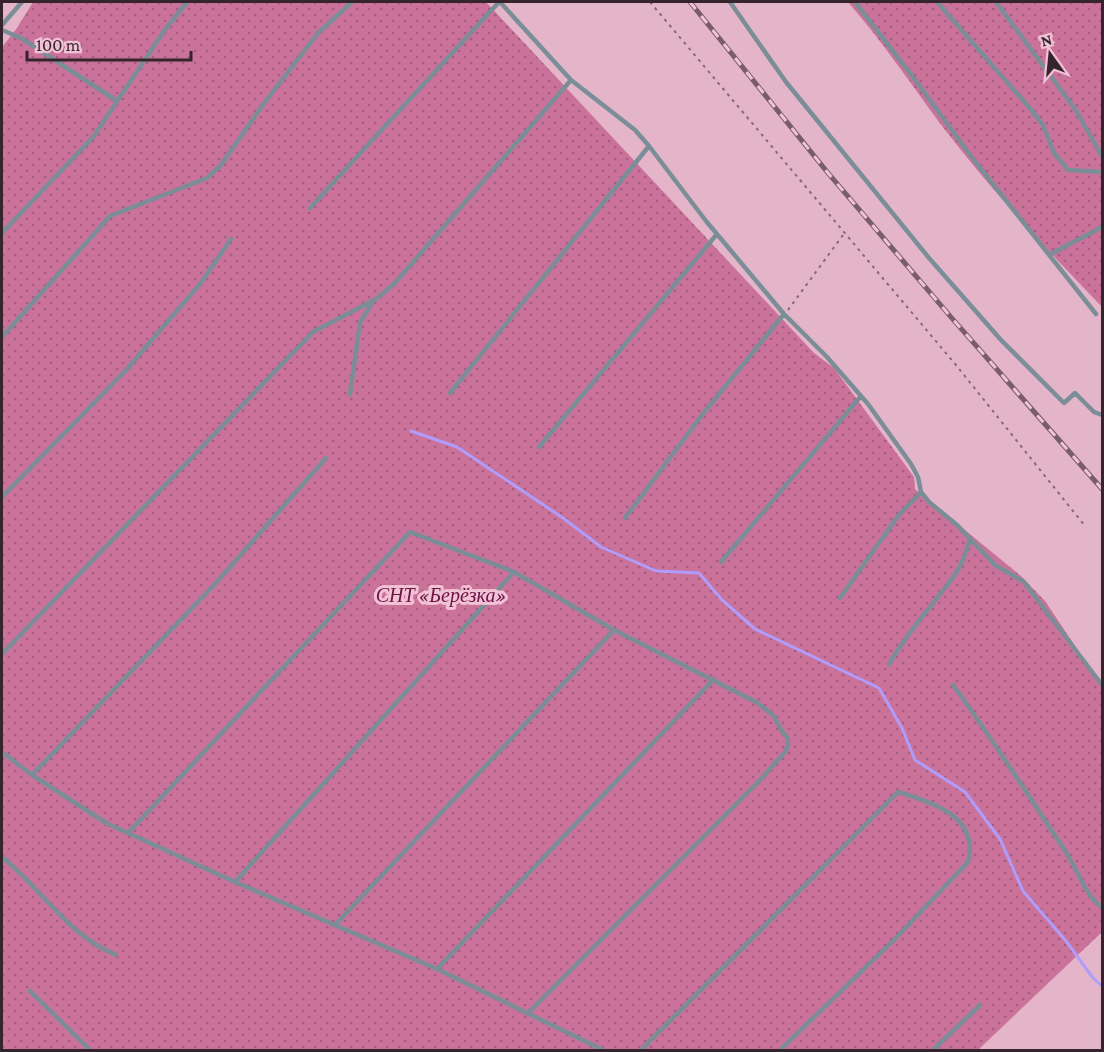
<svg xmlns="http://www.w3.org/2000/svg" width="1104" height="1052" font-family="'Crimson Pro',serif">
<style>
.grass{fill:url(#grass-dots)}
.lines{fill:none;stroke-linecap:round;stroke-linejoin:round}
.stream{stroke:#b09cfb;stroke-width:3}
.path{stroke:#886976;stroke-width:2;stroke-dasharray:3 4.5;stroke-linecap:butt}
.lane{stroke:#7b8e98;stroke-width:4.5}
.rail-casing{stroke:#795d68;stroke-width:5}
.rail{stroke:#f1c2d5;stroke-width:3;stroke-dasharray:9;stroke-linecap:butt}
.labels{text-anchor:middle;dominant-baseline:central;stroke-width:6;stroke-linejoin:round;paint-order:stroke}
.park-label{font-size:20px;font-style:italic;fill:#6d1244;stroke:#f1c2d5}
</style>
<defs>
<pattern id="grass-dots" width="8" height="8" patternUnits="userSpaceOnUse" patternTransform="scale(1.5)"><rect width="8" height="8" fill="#cb729a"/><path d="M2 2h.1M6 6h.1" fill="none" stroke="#a65d7e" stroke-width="1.8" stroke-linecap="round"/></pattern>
</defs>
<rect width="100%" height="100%" fill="#e4b5c8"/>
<!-- grass -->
<path class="grass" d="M33 2H486L814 353 834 368 914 477 915 489 1021 576 1045 601 1102 686V932L978 1050H2V47L17 28Z
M848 2H1102V307C1045 248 989 188 939 122 909 81 881 40 848 2Z"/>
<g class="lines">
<!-- stream -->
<path class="stream" d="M411 431 457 447 563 518 601 547 656 571 699 573 722 600 755 629 879 688 902 728 915 760 965 792 1000 839 1023 891 1066 941 1093 978 1102 986"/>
<!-- path -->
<path class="path" d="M650 2 956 365 1085 526
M788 310 843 235"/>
<!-- lane -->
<path class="lane" d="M500 2 571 80 635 130 649 146 706 221 784 314 827 357 868 404 911 464 918 477 921 492 929 502 957 525 995 565 1024 582 1102 685
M730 2 786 82 929 258 1001 340 1064 403 1075 393 1094 412 1102 415
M855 2 913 77 973 159 1096 314
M937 2 1028 106 1043 125 1054 153 1068 170 1102 172
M996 2 1075 109 1102 156
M2 25 22 2
M2 30 21 38 117 101
M310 208 499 2
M2 233 94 136 164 31 187 2
M1049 255 1102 227
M2 337 110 216 207 178 221 165 262 106 318 33 352 2
M450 393 649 146
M350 394 360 323 373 301
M539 447 717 234
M2 497 126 370 200 284 231 239
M625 518 702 415 784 314
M721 562 861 396
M840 598 898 516 921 492
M2 654 313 332 376 299 394 284 571 80
M889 664C901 644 915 625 930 607 949 582 963 570 970 538
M953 685C993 740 1030 797 1067 854 1078 871 1086 897 1102 907
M2 752 32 775 106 823 235 882 437 969 603 1050
M32 775 215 584 326 458
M129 832 410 532 514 572 614 630 756 702 774 716 781 730 787 737 788 745 785 752 759 781 527 1014
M2 857C42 889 67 935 116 955
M235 882 514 572
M335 925 614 630
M437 969 714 679
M30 991 90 1050
M641 1050 898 792C932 802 980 817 968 862L894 940 780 1050
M933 1050 980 1005"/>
<defs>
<path id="rail" d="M690 2 828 173 950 316 1102 489"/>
</defs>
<!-- rail casing -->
<use href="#rail" class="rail-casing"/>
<!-- rail -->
<use href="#rail" class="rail"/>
</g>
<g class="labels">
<!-- park labels -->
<g class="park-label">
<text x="441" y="595">СНТ «Берёзка»</text>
</g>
</g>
<!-- border -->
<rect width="1104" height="1052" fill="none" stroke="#35242b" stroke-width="6"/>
<!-- north arrow -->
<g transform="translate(1050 54) rotate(345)" stroke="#f1c2d5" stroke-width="4.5" paint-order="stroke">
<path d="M0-4.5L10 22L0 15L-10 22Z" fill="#35242b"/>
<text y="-9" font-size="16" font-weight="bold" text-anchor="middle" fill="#35242b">N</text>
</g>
<!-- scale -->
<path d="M27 51v9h164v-9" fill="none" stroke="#35242b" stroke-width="3"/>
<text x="36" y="51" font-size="18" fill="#35242b" stroke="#f1c2d5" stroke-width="4.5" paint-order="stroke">100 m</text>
</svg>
